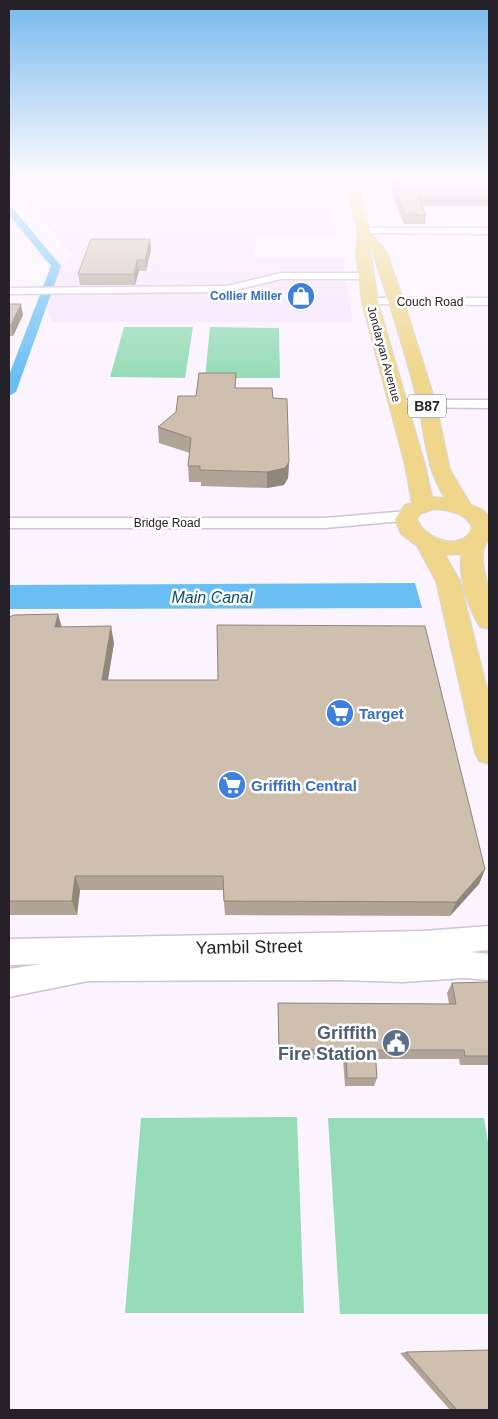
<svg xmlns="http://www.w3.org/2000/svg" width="498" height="1419" font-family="Arial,sans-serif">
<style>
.built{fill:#f6e4fe}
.green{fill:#97dcb8}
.water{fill:#69bff4}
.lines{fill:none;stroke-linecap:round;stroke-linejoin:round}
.canal{fill:#69bff4;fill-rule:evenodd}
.minor-casing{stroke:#d0c3d5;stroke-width:3}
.major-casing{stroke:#d8d7d8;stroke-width:2}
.minor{fill:#fff;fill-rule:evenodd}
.major{fill:#efd68b;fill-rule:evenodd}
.wall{fill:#b1a496}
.shaded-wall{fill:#90867a}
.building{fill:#cebfae;stroke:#90867a}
.labels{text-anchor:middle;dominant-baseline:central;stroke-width:5;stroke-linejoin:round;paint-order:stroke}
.far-shop-label{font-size:12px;font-weight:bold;fill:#366cbe;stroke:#fff;text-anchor:end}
.far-street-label{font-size:12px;fill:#262128;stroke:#fff}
.shield{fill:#fff;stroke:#676468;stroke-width:1}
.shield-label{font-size:14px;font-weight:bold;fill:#262128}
.shop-label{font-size:15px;font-weight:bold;fill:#366cbe;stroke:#fff;text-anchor:start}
.water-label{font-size:16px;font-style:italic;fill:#084f72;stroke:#fff}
.near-street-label{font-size:18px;fill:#262128;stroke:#fff}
.near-service-label{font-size:18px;font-weight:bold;fill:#4e5e75;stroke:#fff;text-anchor:end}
</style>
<rect width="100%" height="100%" fill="#fbf3fe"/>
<!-- built -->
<path class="built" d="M9 177H321L337 235 256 236 254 257H343L353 322H53L37 291 73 255 9 184Z"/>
<!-- green -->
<path class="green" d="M124 327H193L185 378 110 377Z
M210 327 279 328 280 378H205Z
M297 1117 304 1313H125L141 1118Z
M328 1118H484L489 1149V1314H340Z"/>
<!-- water -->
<path class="water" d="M415 583 422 608 9 609V585Z"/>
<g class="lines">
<!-- canal -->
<path class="canal" d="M9 206 12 207 61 266 16 392 9 396V375L51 266 9 215Z"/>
<defs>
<path id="minor" d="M364 228H489V234L360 233 359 231Z
M281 273H366L372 276 366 279H281L227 292 9 294V288L227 286Z
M370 298H489V305L366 304 364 302Z
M398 400H489V408L393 407 391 404Z
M407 511 413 512 415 516 413 520 325 528H9V518H325Z
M489 926V950L471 952 489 954V980L464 978 403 982 341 980 88 981 9 997V969L41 964 9 965V939L424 931Z"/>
<path id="major" d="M343 177H355L370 232 387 253 404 302 436 404 450 470 471 505 483 510 489 517V539C476 554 487 576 489 593 491 605 489 618 489 629L480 627C467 606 459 579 461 554L445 555 460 581 489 697V764L479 761 475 753 436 581 417 546 401 534 395 519 405 505 412 503 405 465 362 302 356 254 358 231ZM370 249 373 253C389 303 406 353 418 404 426 438 425 467 445 498L432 497 425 465 378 302ZM434 509C447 510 468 513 472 528 462 553 424 539 417 519L420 514Z"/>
</defs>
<!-- minor casing -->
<use href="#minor" class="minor-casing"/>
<!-- major casing -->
<use href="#major" class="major-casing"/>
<!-- minor -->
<use href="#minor" class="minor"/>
<!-- major -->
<use href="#major" class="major"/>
</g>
<!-- wall -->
<path class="wall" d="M388 177H489V206H422L426 215 425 224H404L394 199V194Z
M150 239 151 250 146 271H139L135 285H80L78 274Z
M9 304 23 315 13 336H9Z
M236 388 273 398 289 462 288 478 284 485 267 488 201 486V482H189L188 466 190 453 159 443 158 427 196 396Z
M58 614 62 627 114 643 108 680 485 869 479 884 450 916 225 915 223 890H80L77 915H9V617Z
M489 982V1065H460L459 1059H376L377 1078 374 1086H345L343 1059 279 1058 278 1012V1003L449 1004 447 993 452 983Z
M406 1352 489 1410H450L400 1353Z"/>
<!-- shaded-wall -->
<path class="shaded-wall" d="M150 239 151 250 146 271 145 260Z
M137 260 139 271 135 285 134 274Z
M21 304 23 315 13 336 11 325Z
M289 462 288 478 284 485 267 488V472Z
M58 614 62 631 55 627Z
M111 626 114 643 105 696 102 680Z
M485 869 479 884 450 916 456 902Z
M75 876 80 890 77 915 72 901Z"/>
<!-- building -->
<path class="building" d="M393 177H489V197H418L426 215H406L395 190H397Z
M91 239H150L145 260H137L134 274H78Z
M9 304H21L11 325H9Z
M199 373H236L235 388H272L273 398 287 399 289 462 285 468 267 472 200 470V466H188L191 438 158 427 176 412 178 396H196Z
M58 614 55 627 111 626 102 680H218L217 625 425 626 485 869 456 902 224 901 223 876H75L72 901H9V617L14 615Z
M489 982V1056H465L464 1050H375L377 1078H347L346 1050 279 1049 278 1003 456 1004 452 983Z
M489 1350V1410H457L406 1352Z"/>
<!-- sky -->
<linearGradient id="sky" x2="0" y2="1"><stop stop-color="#75b8ed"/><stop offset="0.47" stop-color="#fdfaff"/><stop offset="1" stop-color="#fdfaff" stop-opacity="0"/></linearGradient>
<rect width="498" height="376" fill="url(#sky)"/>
<!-- icons -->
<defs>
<symbol id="shop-disc" viewBox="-11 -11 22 22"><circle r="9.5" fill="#3f7fe0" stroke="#fff"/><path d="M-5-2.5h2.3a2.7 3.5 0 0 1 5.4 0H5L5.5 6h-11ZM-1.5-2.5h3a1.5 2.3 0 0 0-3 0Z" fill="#fff"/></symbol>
<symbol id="supermarket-disc" viewBox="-11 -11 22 22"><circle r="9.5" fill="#3f7fe0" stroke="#fff"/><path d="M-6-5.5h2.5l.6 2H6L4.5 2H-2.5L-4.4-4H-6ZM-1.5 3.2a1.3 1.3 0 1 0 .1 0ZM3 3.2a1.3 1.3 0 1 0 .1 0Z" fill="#fff"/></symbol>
<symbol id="civic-disc" viewBox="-11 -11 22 22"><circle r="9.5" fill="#5c6f8a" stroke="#fff"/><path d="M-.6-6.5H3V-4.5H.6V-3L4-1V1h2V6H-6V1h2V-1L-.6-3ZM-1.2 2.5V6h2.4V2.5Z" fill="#fff"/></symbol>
</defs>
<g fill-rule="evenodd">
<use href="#shop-disc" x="285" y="280" width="32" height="32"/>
<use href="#supermarket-disc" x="324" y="697" width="32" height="32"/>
<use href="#supermarket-disc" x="216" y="769" width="32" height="32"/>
<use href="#civic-disc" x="380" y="1027" width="32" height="32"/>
</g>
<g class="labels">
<!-- far-shop labels -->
<g class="far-shop-label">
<text x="282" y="296">Collier Miller</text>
</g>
<!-- far-street labels -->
<g class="far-street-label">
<text x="430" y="302">Couch Road</text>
<text transform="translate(384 354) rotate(75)">Jondaryan Avenue</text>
<text x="167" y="523">Bridge Road</text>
</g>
<!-- shield labels -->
<rect class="shield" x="408" y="394.5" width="38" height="23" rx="4"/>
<g class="shield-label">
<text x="427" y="406">B87</text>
</g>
<!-- shop labels -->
<g class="shop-label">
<text x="359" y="713">Target</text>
<text x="251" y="785">Griffith Central</text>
</g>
<!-- water labels -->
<g class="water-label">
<text x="212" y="597">Main Canal</text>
</g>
<!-- near-street labels -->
<g class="near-street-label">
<text transform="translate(249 947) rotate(-1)">Yambil Street</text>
</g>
<!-- near-service labels -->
<g class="near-service-label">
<text x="377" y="1033">Griffith<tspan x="377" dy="21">Fire Station</tspan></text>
</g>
</g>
<!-- border -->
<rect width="498" height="1419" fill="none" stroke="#262128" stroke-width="20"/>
</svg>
